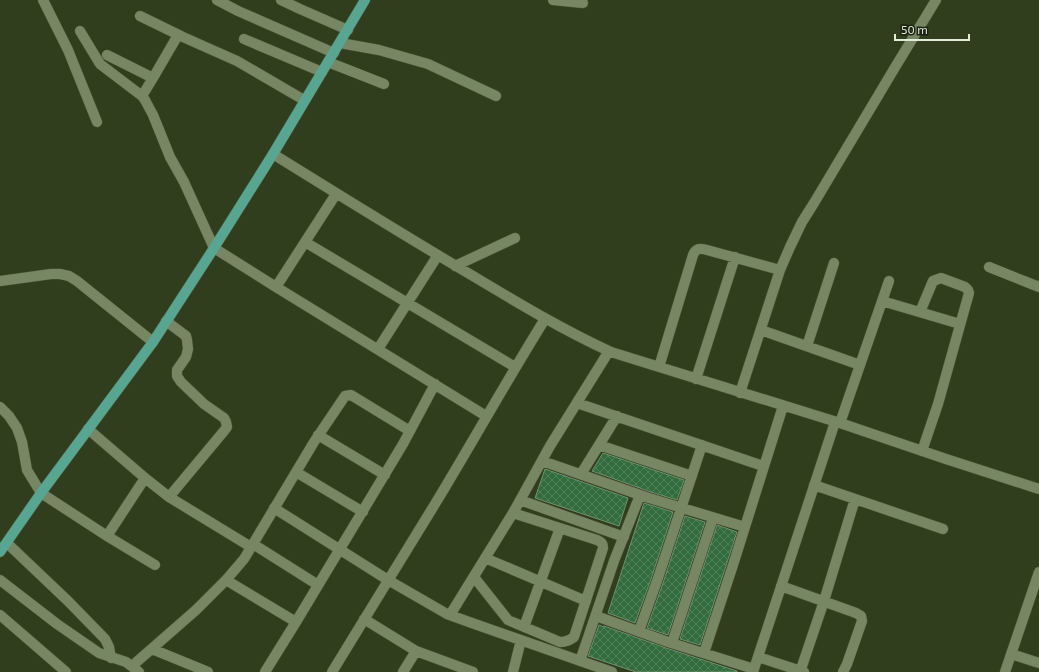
<svg xmlns="http://www.w3.org/2000/svg" width="1039" height="672" font-family="'Exo 2',sans-serif">
<style>
.building{fill:url(#building-cross-hatch);stroke:#709073}
.lines{fill:none;stroke-linecap:round;stroke-linejoin:round}
.minor-casing{stroke:#4d583b;stroke-width:11}
.major-casing{stroke:#4d583b;stroke-width:11}
.minor{stroke:#778763;stroke-width:10}
.major{stroke:#58a591;stroke-width:10}
</style>
<defs>
<pattern id="building-cross-hatch" width="8" height="8" patternUnits="userSpaceOnUse"><rect width="8" height="8" fill="#326c3d"/><path d="M0 0l8 8M0 8l8-8" fill="none" stroke="#4f8158"/></pattern>
</defs>
<rect width="100%" height="100%" fill="#303e1d"/>
<!-- building -->
<path class="building" d="M603 453 684 480 677 500 651 492 592 471Z
M545 469 628 498 619 526 535 498Z
M644 503 673 512 651 579 635 623 608 613Z
M685 516 705 522 668 635 647 628 663 583Z
M717 525 737 532 700 645 680 639Z
M599 625 604 627V626L666 648 737 671V672H636L588 656Z"/>
<g class="lines">
<defs>
<path id="minor" d="M43 0 68 50 97 122
M217 0 238 11 334 53
M281 0 300 9 348 30
M553 0 583 3
M140 16 183 37 237 61 304 100
M80 31 100 64 142 96 145 100 153 115 170 157 184 182 214 248 276 287 486 416
M244 39 322 72
M340 43 379 50 428 64 496 96
M107 55 153 78
M328 62 384 84
M142 96 153 78 178 35
M273 154C339 195 405 236 473 276 518 303 563 330 611 352L840 423 946 459 1039 489
M305 242 515 367
M455 266 515 238
M989 267 1039 287
M0 281 51 274H60L69 276 77 281 153 342
M276 287 336 194
M882 301 960 324
M920 312 933 281 941 278 965 287 968 290 969 293 938 404 922 451
M166 321 186 336 187 340 188 349 186 357 177 370V376L181 382 204 404 224 418 226 422 227 427 224 431 169 497
M761 330 860 365
M807 346 834 263
M378 349 438 255
M659 367 693 255C696 248 700 248 707 250L780 270
M696 379 735 257
M740 393 780 270 790 247 802 222 814 203 894 69 936 0
M577 403 763 466
M0 407 9 416 17 428 22 442 27 470 41 493 107 536 155 565
M840 423 889 281
M88 429 145 478 169 497 251 547
M318 435 385 475
M599 445 692 476
M542 461 649 498 745 527
M296 472 363 512
M581 474 617 416
M814 485 943 529
M520 500 624 537
M274 508 388 580 447 614 469 622 612 672
M107 536 145 478
M7 543 67 600 105 639 109 647 111 658
M253 544 318 585
M485 558 586 601
M474 577 508 620 560 642C566 642 569 641 574 637L603 548C603 543 601 542 597 540L513 513
M0 580 57 624 99 653 126 662 139 672
M226 580 296 622
M781 586 856 613 861 616 862 621 847 664 843 672
M0 615 66 672
M450 615 513 513 550 446 609 351
M596 616 668 642 754 669
M364 619 416 651 403 672
M524 627 560 528
M639 631 657 581 702 445
M672 643 713 518
M152 649 208 672
M416 651 473 672
M704 653 733 565 783 406
M1011 654 1039 663
M758 657 804 672
M580 661 614 561 640 495
M132 666 196 610 226 580 244 559 314 442 345 396 351 395 410 431
M265 672 296 622 403 444 435 384
M332 672C366 616 401 560 435 504 472 443 507 380 545 319
M513 672 521 640
M753 672 835 422
M800 672 824 601 855 499
M1005 672 1039 572"/>
<path id="major" d="M0 552 41 493 153 342 214 248 273 154 365 0"/>
</defs>
<!-- minor casing -->
<use href="#minor" class="minor-casing"/>
<!-- major casing -->
<use href="#major" class="major-casing"/>
<!-- minor -->
<use href="#minor" class="minor"/>
<!-- major -->
<use href="#major" class="major"/>
</g>
<!-- scale -->
<path d="M895 34v6h74v-6" fill="none" stroke="#e2ebd7" stroke-width="2"/>
<text x="901" y="34" font-size="12" fill="#e2ebd7" stroke="#1c2214" stroke-width="3" paint-order="stroke">50 m</text>
</svg>
